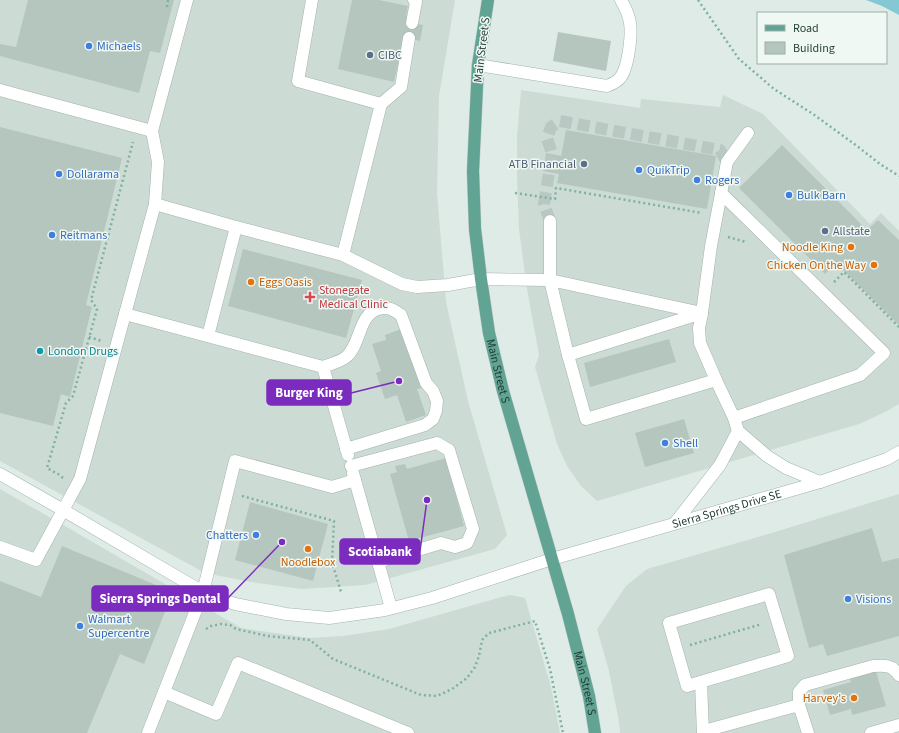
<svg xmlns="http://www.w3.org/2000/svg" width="899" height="733" font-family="'Source Sans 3',sans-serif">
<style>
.built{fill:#cddbd5}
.water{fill:#84c8d4}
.building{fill:#b5c6bf}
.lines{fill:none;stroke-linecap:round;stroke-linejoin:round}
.minor-tunnel{stroke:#b9c8c3;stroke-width:12;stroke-dasharray:12 6;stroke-linecap:butt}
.minor-casing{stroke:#a2b3ad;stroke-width:13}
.major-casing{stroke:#c0c8c6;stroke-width:13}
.path{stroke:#7eb1a1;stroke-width:2.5;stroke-dasharray:2 3;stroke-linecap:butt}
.minor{stroke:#fff;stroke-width:12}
.major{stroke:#61a493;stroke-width:12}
.shop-dot{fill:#3f7fe0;stroke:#f0f8f4;stroke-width:1.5}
.service-dot{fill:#5c6f8a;stroke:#f0f8f4;stroke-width:1.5}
.food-dot{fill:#e8710a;stroke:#f0f8f4;stroke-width:1.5}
.health-dot{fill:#e0444e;stroke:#f0f8f4;stroke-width:1.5}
.culture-dot{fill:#0f9aa8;stroke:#f0f8f4;stroke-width:1.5}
.labels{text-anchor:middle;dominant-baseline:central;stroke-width:3;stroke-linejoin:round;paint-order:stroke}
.shop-label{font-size:12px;fill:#366cbe;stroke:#f0f8f4;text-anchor:start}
.street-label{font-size:12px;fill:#1f3c35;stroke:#f0f8f4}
.service-label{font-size:12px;fill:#4e5e75;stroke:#f0f8f4;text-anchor:start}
.food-label{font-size:12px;fill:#c56008;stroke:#f0f8f4;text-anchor:end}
.health-label{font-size:12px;fill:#be3a42;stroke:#f0f8f4;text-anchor:start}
.culture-label{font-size:12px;fill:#0d838f;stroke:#f0f8f4;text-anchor:start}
.leader{fill:none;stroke:#7b2cbf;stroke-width:1.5}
.callout-dot{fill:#7b2cbf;stroke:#f0f8f4;stroke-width:1.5}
.callout{fill:#7b2cbf;stroke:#7b2cbf;stroke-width:1.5}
.callout-label{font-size:13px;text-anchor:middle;font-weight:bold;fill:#fff}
</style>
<rect width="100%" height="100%" fill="#dfebe6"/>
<!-- built -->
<path class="built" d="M0 0H455L439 96 437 193 446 302 468 401 507 535 495 549 365 585 302 589 251 582 205 573 0 461Z
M521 90 640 108 641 99 720 107 723 95 763 114 870 224 881 213 899 231V404L885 412 859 424 597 501 581 486 567 466 557 444 535 367 539 355 527 289 519 229 517 178V137Z
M0 489 65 526 241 628 310 638 343 636 389 629 498 598 510 595 525 598 551 687 560 733H0Z
M899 494V733H620L619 722 609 671 597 629 626 586 647 569 765 535Z"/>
<!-- water -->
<path class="water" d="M866 0H899V15L882 6Z"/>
<!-- building -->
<path class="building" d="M28 0H174L160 53 150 51 139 93 0 56V44L16 47Z
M352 0H379L408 6 406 15 408 16 412 23 423 25 420 41 404 37 394 82 338 69Z
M558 32 611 41 606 71 553 61Z
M0 127 122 158 86 305 92 307 70 397 61 394 53 426 0 413Z
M566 130 716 156 707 209 557 183 559 174 543 171 546 153 561 156Z
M782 145 867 230 878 220 899 240V325L836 263 825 274 739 188Z
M243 249 362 280 346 338 228 306Z
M401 329 422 388 417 389 426 415 406 422 397 395 385 399 376 373 381 371 372 344 386 340 385 335Z
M669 339 676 362 590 387 584 363Z
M684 419 694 453 645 467 635 433Z
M446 458 464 526 409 541 390 474 397 472 395 466 405 464 407 469Z
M250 502 328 524 313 581 235 560Z
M872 528 882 562 899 558V636L827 656 823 644 809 648 784 555Z
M62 546 173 592 144 664 120 654 87 733H0V581L41 597Z
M876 671 886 706 852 715 851 709 830 715 823 690 851 682 850 679Z"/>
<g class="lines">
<!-- minor-tunnel -->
<path class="minor-tunnel" d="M550 221 544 204 552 154 547 138 551 127 560 121 720 150 727 162"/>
<defs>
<g id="minor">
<path d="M312 0 298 81 381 104 343 255"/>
<path d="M412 23 416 2 414 0"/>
<path d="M478 65 607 86C612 84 617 82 620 78 628 69 632 35 630 23 629 15 625 7 621 0"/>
<path d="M0 90 152 131"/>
<path d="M381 104 401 87 409 38"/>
<path d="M721 193 884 353 860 375 734 418"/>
<path d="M155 204 158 162 152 131 187 0"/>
<path d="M550 221V280L568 355 586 419 716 380"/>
<path d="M125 314 323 367C330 364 340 362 346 357 361 345 358 315 378 309 388 306 394 310 401 315L426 383 433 391 437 401 436 411 433 419 425 425 346 449"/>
<path d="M208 336 236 227"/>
<path d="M568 355 702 313 711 246 727 162 748 133"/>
<path d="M323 367 348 455"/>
<path d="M351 466 437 443 449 450 473 529 467 543 455 547 441 543 378 562"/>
<path d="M353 473 391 608"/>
<path id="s1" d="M0 474 63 510 203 592 235 604 286 614 329 618 385 610 432 598 552 559 820 482 887 459 899 452"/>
<path d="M675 523 720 465 738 431"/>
<path d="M0 547 36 560 80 479 155 204 236 227 343 255 402 284 417 287 448 285 481 279 550 280 702 313 699 328 700 343 716 380 734 418 738 431 767 456 786 468 820 482"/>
<path d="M769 594 788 656 687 686 669 623Z"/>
<path d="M701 682 703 733"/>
<path d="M164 692 216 714 238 663 408 733"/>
<path d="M799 705V692L805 685 873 666C885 665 892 665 899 675"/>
<path d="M704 731 799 705 808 733"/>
<path d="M148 733 203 592 235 461 332 487 355 480"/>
<path d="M871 733 899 725"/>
</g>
<g id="major">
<path id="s2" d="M488 0 478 65 473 171 475 229 481 279 489 333 503 391 568 614 589 696 595 733"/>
</g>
</defs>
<!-- minor casing -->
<use href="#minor" class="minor-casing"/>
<!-- major casing -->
<use href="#major" class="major-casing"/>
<!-- path -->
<path class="path" d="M698 0 739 59 774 89 813 114 857 146 880 164 899 176
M167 7 168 0
M515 193 555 199 556 188 702 213
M728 237 746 242 747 241
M834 282 844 272 899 327
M89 337 102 341
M63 478 58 474 47 468 66 403 73 396 97 309 91 300 133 142
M242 496 334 521 332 562 341 592
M206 629 211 626 221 624 230 625 236 629 268 636 310 640 333 659 421 695 437 696 452 689 467 678 475 667 479 656 482 640 489 633 535 621 550 669 563 733
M690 645 762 624"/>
<!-- minor -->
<use href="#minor" class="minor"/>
<!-- major -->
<use href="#major" class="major"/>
</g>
<!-- markers -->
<g class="shop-dot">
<circle cx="89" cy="46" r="4"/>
<circle cx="639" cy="170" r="4"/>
<circle cx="59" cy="174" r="4"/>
<circle cx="697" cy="180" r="4"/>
<circle cx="789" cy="195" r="4"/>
<circle cx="52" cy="235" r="4"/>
<circle cx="665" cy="443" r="4"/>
<circle cx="256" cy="535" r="4"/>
<circle cx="848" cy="599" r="4"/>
<circle cx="80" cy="626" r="4"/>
</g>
<g class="service-dot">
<circle cx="370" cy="55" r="4"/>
<circle cx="584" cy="164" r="4"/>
<circle cx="825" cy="231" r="4"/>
</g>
<g class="food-dot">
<circle cx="851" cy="247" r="4"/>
<circle cx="874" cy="265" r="4"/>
<circle cx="251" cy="282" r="4"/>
<circle cx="308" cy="549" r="4"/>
<circle cx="854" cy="698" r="4"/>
</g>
<path class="health-dot" d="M308 291h4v4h4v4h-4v4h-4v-4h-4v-4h4z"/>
<circle class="culture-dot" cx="40" cy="351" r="4"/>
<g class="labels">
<!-- shop labels -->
<g class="shop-label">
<text x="97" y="46">Michaels</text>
<text x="647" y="170">QuikTrip</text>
<text x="67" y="174">Dollarama</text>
<text x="705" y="180">Rogers</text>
<text x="797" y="195">Bulk Barn</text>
<text x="60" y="235">Reitmans</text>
<text x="673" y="443">Shell</text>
<text x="248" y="535" text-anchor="end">Chatters</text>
<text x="856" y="599">Visions</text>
<text x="88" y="619">Walmart<tspan x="88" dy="14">Supercentre</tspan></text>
</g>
<!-- street labels -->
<g class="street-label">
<text transform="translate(482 50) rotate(-83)">Main Street S</text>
<text stroke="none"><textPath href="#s2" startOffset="374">Main Street S</textPath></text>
<text stroke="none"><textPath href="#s1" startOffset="777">Sierra Springs Drive SE</textPath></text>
<text stroke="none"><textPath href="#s2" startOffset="698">Main Street S</textPath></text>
</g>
<!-- service labels -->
<g class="service-label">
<text x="378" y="55">CIBC</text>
<text x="576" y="164" text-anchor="end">ATB Financial</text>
<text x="833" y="231">Allstate</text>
</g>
<!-- food labels -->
<g class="food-label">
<text x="843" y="247">Noodle King</text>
<text x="866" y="265">Chicken On the Way</text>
<text x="259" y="282" text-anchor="start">Eggs Oasis</text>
<text x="308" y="562" text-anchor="middle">Noodlebox</text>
<text x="846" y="698">Harvey's</text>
</g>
<!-- health labels -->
<g class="health-label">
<text x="319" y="290">Stonegate<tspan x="319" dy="14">Medical Clinic</tspan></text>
</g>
<!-- culture labels -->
<g class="culture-label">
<text x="48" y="351">London Drugs</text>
</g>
</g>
<!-- callouts -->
<path class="leader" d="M399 381L351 393M427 500L420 551M282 542L228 598"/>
<g class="callout-dot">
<circle cx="399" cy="381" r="4"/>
<circle cx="427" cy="500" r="4"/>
<circle cx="282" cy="542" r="4"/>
</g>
<g class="callout">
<rect x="267" y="380" width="84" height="25" rx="4"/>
<rect x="340" y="539" width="80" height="25" rx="4"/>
<rect x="92" y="586" width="136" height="25" rx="4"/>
</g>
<g class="callout-label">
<text x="309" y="397">Burger King</text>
<text x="380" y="556">Scotiabank</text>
<text x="160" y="603">Sierra Springs Dental</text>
</g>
<!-- legend -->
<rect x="757" y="12" width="130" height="52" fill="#f0f8f4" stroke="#9cada8"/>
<rect x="765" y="25" width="20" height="6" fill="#61a493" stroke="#9cada8"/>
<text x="793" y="32" font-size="12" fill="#1f3c35">Road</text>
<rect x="765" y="42" width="20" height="12" fill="#b5c6bf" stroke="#9cada8"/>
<text x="793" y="52" font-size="12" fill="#1f3c35">Building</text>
</svg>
